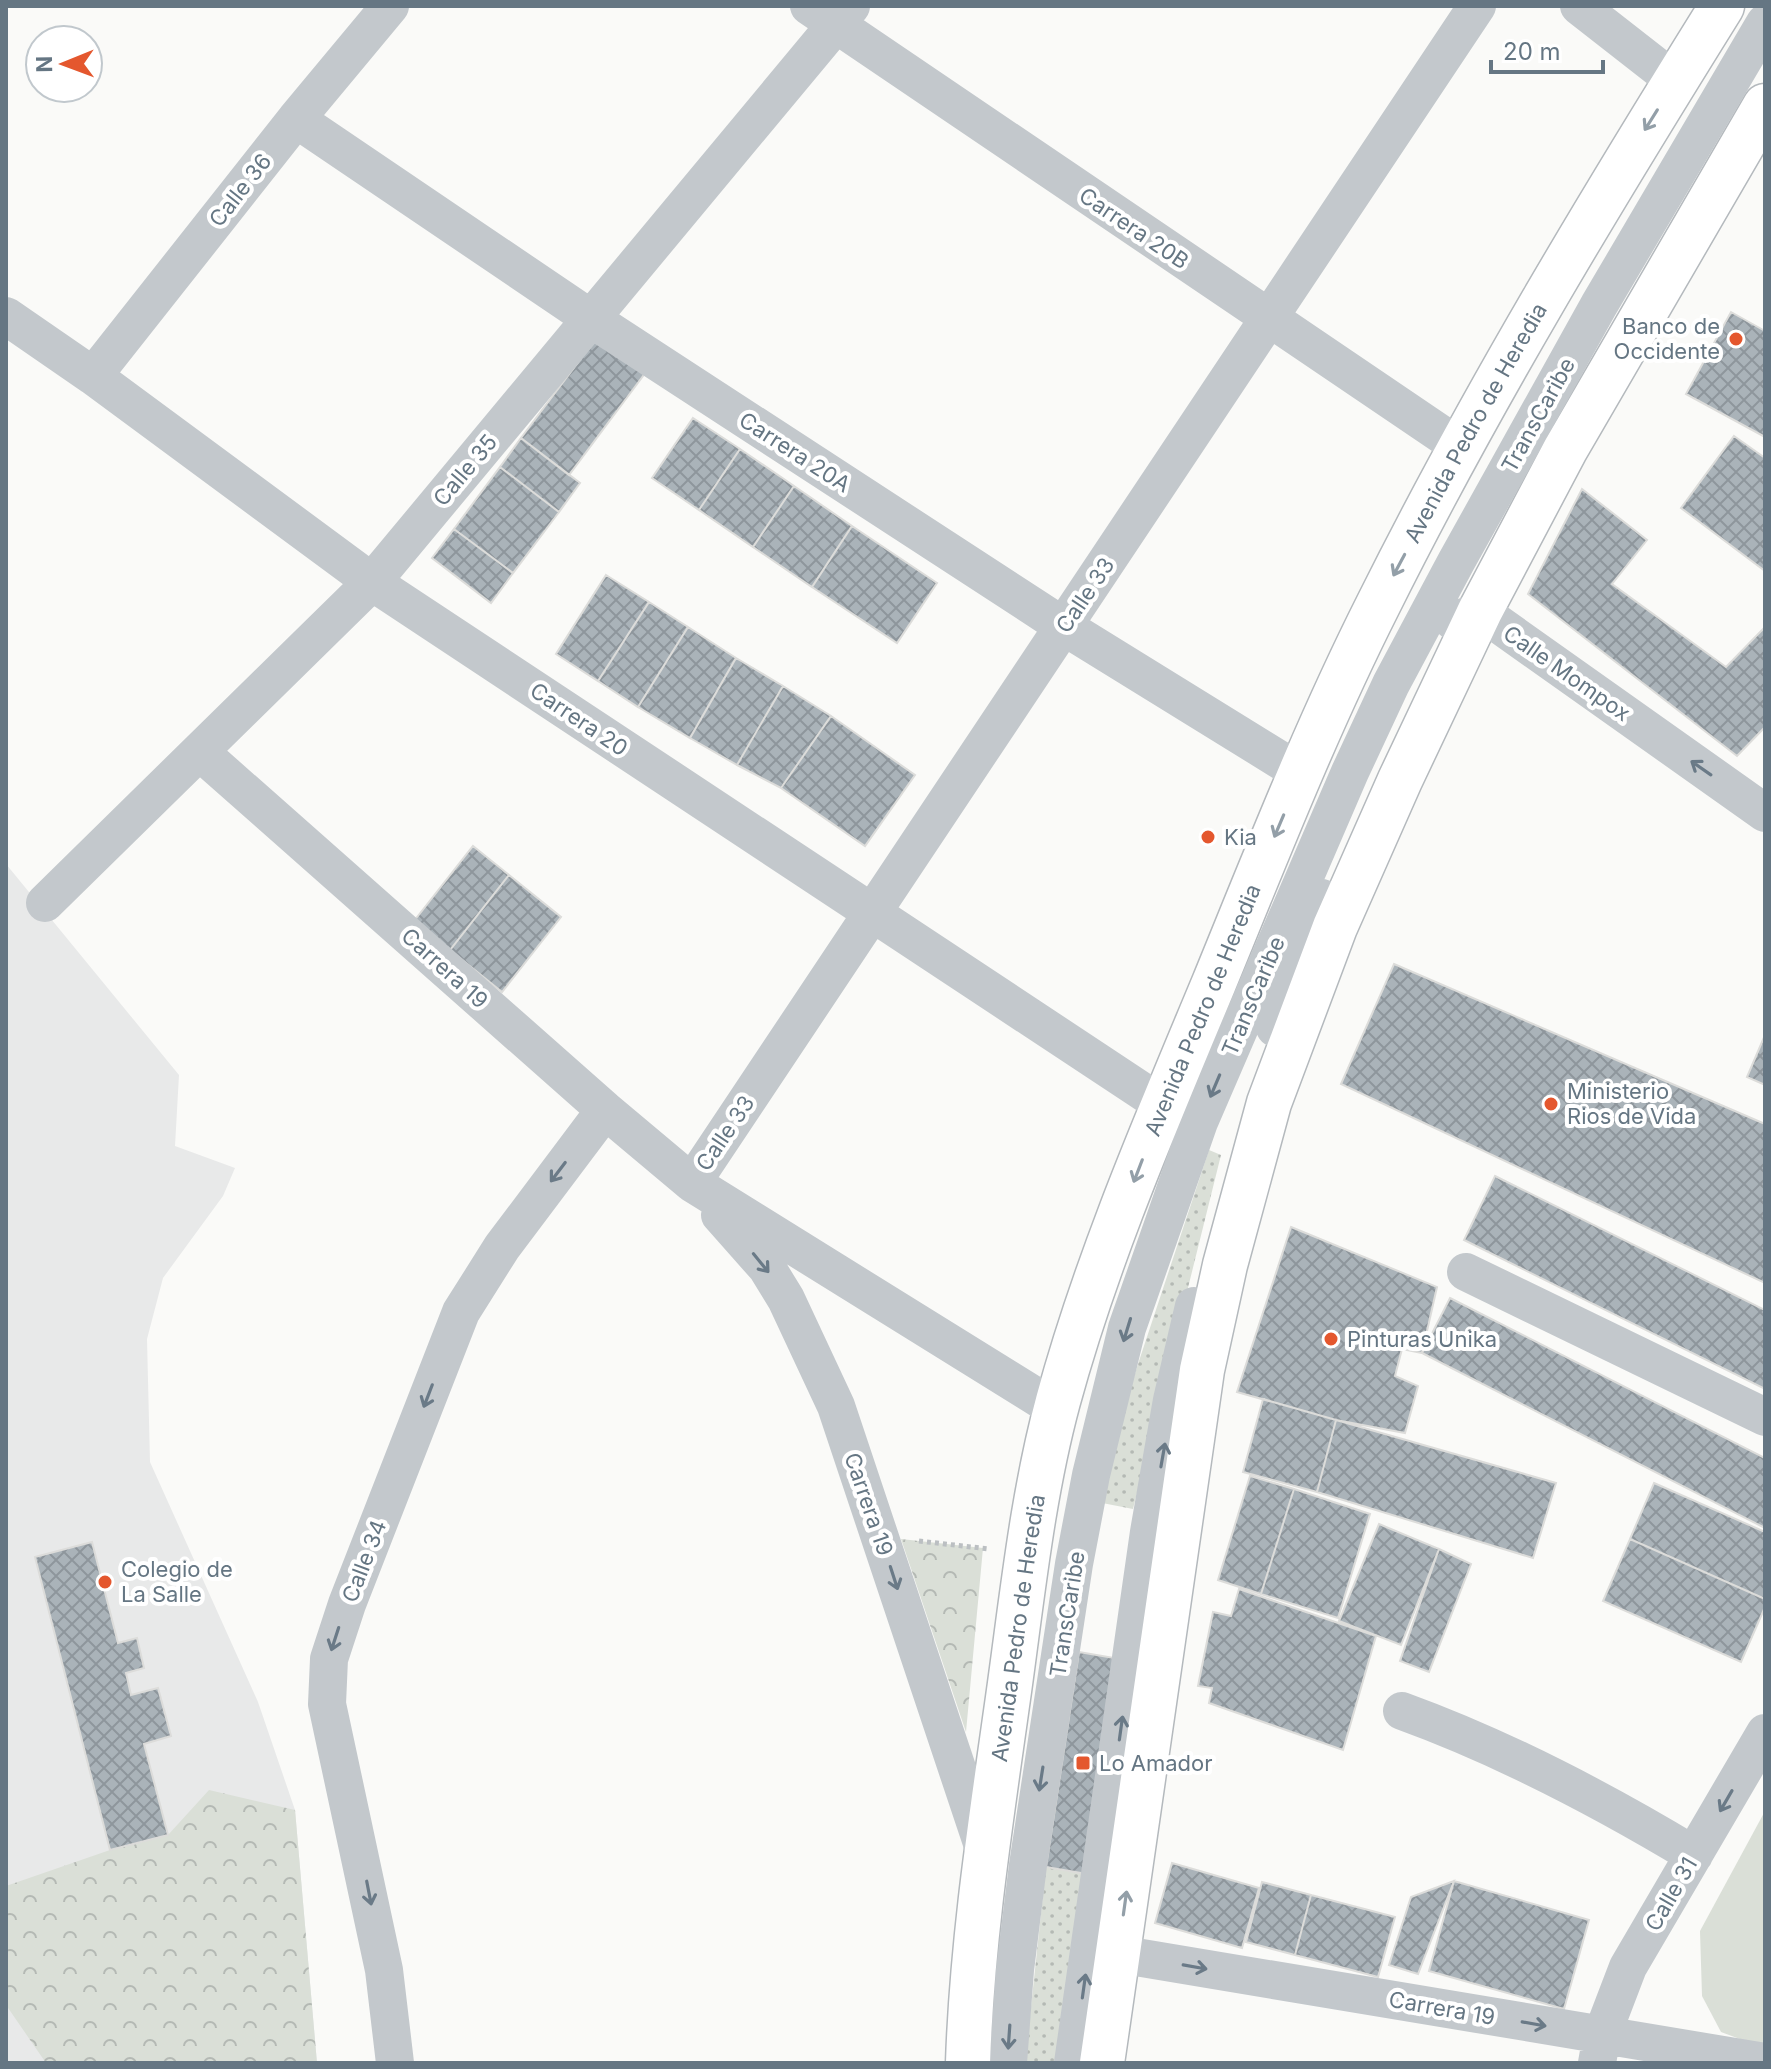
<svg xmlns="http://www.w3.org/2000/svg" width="1771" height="2069" font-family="Inter,sans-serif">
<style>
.built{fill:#e8e9e9}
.grass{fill:url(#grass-dots)}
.forest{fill:url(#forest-crowns)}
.pitch{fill:#dadfd7}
.building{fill:url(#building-cross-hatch);stroke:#dcdcda;stroke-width:2}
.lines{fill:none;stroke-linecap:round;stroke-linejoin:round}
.highway-casing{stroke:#b4b9bd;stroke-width:47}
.path{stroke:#bbbfc2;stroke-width:5;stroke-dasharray:4 4;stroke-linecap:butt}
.minor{stroke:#c3c8cc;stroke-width:38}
.highway{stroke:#fff;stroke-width:44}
.oneway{stroke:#939fa8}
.oneway2{stroke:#6a7a87}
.poi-dot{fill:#e4572e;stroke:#fff;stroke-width:3}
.labels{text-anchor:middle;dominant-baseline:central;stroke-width:8;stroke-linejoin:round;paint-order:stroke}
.street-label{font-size:22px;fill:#657683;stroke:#fff}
.poi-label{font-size:22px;fill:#657683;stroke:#fff;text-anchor:start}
</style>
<defs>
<pattern id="grass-dots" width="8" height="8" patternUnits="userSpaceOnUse" patternTransform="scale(2)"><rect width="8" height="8" fill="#dadfd7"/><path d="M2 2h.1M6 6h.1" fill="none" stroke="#b4b9b4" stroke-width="1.8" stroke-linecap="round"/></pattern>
<pattern id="forest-crowns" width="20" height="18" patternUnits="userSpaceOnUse" patternTransform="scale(2)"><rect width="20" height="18" fill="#dadfd7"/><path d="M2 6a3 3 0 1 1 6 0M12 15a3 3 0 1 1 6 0" fill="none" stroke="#b4b9b4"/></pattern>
<pattern id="building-cross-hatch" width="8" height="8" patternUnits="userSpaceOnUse" patternTransform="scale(2)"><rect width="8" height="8" fill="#aab3b9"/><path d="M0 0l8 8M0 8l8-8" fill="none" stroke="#8e969c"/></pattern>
</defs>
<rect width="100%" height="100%" fill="#fafaf8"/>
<!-- built -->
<path class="built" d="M6 864 179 1075 175 1146 235 1168 223 1196 163 1278 147 1339 150 1462 258 1702 295 1810 317 2063H6Z"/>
<!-- grass -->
<path class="grass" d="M1209 1150 1221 1155 1133 1509 1097 1502 1137 1367Z
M1046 1867 1087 1874 1063 2063H1025Z"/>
<!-- forest -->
<path class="forest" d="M901 1539 983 1548 966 1732Z
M209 1790 295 1810 317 2063H46L6 2005V1886L110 1850 168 1835Z"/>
<!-- pitch -->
<path class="pitch" d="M1765 1811V2045L1748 2042 1721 2032 1702 1996 1700 1931Z"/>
<!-- building -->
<path class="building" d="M1731 312 1765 331V437L1686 394Z
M598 336 646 372 569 475 521 438Z
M693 418 740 449 699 510 652 478Z
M1734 436 1765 458V571L1681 508Z
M521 438 580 483 559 512 500 467Z
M740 449 794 486 753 547 699 510Z
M500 467 559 512 513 573 454 529Z
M794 486 852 526 812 587 753 547Z
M1582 489 1647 540 1612 584 1726 667 1765 627V727L1737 756 1528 594Z
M852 526 937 583 897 643 812 587Z
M454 529 513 573 491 603 432 558Z
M606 575 649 602 598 681 556 654Z
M649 602 688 627 638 707 598 681Z
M688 627 736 658 690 738 638 707Z
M736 658 783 686 737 765 690 738Z
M783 686 831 716 781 788 737 765Z
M831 716 915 775 865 846 781 788Z
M473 846 509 875 450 950 414 921Z
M509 875 561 917 502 992 450 950Z
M1394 964 1765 1124V1283L1341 1084Z
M1765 1035V1085L1747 1077Z
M1495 1176 1765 1310V1389L1464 1240Z
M1291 1227 1437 1287 1422 1353 1402 1349 1395 1376 1418 1386 1405 1433 1336 1420 1237 1392Z
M1450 1298 1765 1458V1528L1422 1353Z
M1263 1399 1336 1420 1317 1492 1243 1472Z
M1336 1420 1556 1483 1533 1558 1317 1492Z
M1250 1476 1294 1489 1261 1594 1218 1580Z
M1654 1483 1765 1532V1599L1630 1539Z
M1294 1489 1370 1514 1338 1618 1261 1594Z
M1379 1524 1439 1549 1401 1645 1339 1621Z
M1630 1539 1765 1599V1607L1741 1662 1603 1601Z
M92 1542 118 1643 137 1638 144 1668 126 1673 131 1695 158 1688 171 1736 144 1744 168 1835 110 1850 35 1557Z
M1439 1549 1471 1564 1429 1672 1400 1661Z
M1239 1589 1376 1636 1343 1750 1209 1703 1212 1688 1198 1686 1213 1612 1231 1616Z
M1079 1652 1120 1659 1087 1874 1046 1867Z
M1172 1863 1259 1888 1242 1948 1155 1923Z
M1454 1881 1418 1974 1389 1965 1411 1897Z
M1454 1881 1589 1920 1564 2009 1429 1971Z
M1262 1882 1311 1895 1295 1955 1246 1942Z
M1311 1895 1395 1917 1378 1977 1295 1955Z"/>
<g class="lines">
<defs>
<g id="highway">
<path id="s1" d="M968 2063C972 1940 991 1819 1008 1698 1022 1599 1032 1497 1058 1401 1097 1258 1157 1120 1214 983 1266 856 1316 728 1378 605 1481 398 1600 202 1722 6"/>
<path d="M1102 2063 1202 1370 1225 1265 1269 1103 1335 927 1400 780 1480 611 1565 450 1765 106"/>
</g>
</defs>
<!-- highway casing -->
<use href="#highway" class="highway-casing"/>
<!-- path -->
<path class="path" d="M919 1541 989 1549"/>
<!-- minor -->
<path class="minor" d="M809 6 1460 447
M1579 6 1675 81
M296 119 590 318 1063 626 1301 773
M6 316 93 376 372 582 1163 1105
M93 376 296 119 390 6
M1453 621 1480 611 1765 813
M200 752 605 1110 692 1183 1056 1409
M45 903 372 582 851 6
M1275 1028 1322 898
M692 1183 1477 6
M720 1215 767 1268 786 1299 836 1406 986 1855
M1466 1272 1765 1417
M1402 1711C1504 1748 1601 1799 1694 1855
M1118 1954 1765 2062
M395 2063 384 1970 327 1704 329 1659 347 1604 461 1312 502 1247 605 1110
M1008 2063 1015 1970 1028 1865 1074 1564 1091 1475 1127 1328 1199 1122 1350 772 1391 684 1456 562 1599 305 1765 23
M1073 2063 1149 1532 1172 1400 1194 1306
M1597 2063 1602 2035 1628 1967 1765 1733"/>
<!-- highway -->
<use href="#highway" class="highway"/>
</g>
<!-- one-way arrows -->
<defs><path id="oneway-shaft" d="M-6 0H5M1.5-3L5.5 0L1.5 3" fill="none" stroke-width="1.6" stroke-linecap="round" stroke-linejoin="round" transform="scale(2)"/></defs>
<g class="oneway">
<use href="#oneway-shaft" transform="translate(1651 120) rotate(122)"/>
<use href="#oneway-shaft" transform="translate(1399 565) rotate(118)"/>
<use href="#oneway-shaft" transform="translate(1279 826) rotate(113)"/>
<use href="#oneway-shaft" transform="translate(1138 1171) rotate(111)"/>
<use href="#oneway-shaft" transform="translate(1125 1903) rotate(-82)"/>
</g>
<g class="oneway2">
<use href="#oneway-shaft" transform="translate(1701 768) rotate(-145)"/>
<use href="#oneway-shaft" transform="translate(1215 1086) rotate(113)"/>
<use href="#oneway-shaft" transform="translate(558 1172) rotate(127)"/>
<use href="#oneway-shaft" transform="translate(761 1263) rotate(51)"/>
<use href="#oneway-shaft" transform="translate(1127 1330) rotate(107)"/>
<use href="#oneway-shaft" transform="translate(428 1396) rotate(111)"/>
<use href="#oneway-shaft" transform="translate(1163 1455) rotate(-80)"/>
<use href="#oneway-shaft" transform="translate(894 1578) rotate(72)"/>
<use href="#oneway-shaft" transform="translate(335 1639) rotate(108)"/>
<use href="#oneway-shaft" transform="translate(1121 1728) rotate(-82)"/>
<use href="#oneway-shaft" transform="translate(1041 1779) rotate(99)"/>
<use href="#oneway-shaft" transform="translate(1726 1801) rotate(120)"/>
<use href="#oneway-shaft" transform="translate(369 1893) rotate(79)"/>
<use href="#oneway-shaft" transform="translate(1195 1967) rotate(10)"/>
<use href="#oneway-shaft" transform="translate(1084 1986) rotate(-82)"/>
<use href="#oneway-shaft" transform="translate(1534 2024) rotate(10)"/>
<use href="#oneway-shaft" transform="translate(1009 2037) rotate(94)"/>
</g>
<!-- markers -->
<g class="poi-dot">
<circle cx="1736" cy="339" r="8"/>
<circle cx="1208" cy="837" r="8"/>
<circle cx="1551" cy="1104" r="8"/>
<circle cx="1331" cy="1339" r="8"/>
<circle cx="105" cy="1582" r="8"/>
<rect x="1075" y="1755" width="16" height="16" rx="4"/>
</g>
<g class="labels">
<!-- street labels -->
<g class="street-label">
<text transform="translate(240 190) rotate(-52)">Calle 36</text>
<text transform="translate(1134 228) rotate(34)">Carrera 20B</text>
<text transform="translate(1538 415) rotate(-61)">TransCaribe</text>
<text stroke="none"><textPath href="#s1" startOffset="1734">Avenida Pedro de Heredia</textPath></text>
<text transform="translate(795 452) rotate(33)">Carrera 20A</text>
<text transform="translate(465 470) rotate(-50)">Calle 35</text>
<text transform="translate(1085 595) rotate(-56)">Calle 33</text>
<text transform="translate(1567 673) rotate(35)">Calle Mompox</text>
<text transform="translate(579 719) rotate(34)">Carrera 20</text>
<text transform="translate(445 968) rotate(42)">Carrera 19</text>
<text transform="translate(1253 996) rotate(-67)">TransCaribe</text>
<text stroke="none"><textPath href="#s1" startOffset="1086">Avenida Pedro de Heredia</textPath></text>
<text transform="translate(725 1133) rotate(-56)">Calle 33</text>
<text transform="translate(869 1504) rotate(71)">Carrera 19</text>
<text transform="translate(364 1561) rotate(-69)">Calle 34</text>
<text transform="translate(1067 1614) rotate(-81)">TransCaribe</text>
<text stroke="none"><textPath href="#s1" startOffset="438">Avenida Pedro de Heredia</textPath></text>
<text transform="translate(1671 1894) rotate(-60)">Calle 31</text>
<text transform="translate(1442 2008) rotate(10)">Carrera 19</text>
</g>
<!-- poi labels -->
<g class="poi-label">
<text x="1720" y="326" text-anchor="end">Banco de<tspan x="1720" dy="25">Occidente</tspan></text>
<text x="1224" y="837">Kia</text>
<text x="1567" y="1091">Ministerio<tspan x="1567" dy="25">Rios de Vida</tspan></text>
<text x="1347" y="1339">Pinturas Unika</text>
<text x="121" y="1569">Colegio de<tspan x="121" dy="25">La Salle</tspan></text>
<text x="1099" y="1763">Lo Amador</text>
</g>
</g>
<!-- border -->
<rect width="1771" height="2069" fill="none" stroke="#657683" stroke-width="16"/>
<!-- north arrow -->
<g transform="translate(64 64) rotate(269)"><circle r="38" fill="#ffffff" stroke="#c1c8cd" stroke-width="2"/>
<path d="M0-6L14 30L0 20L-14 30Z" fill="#e4572e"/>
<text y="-12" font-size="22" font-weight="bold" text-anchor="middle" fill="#657683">N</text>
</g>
<!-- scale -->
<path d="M1491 60v12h112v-12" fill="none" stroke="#657683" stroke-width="4"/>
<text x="1503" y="60" font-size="24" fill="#657683" stroke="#ffffff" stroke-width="6" paint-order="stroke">20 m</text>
</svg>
